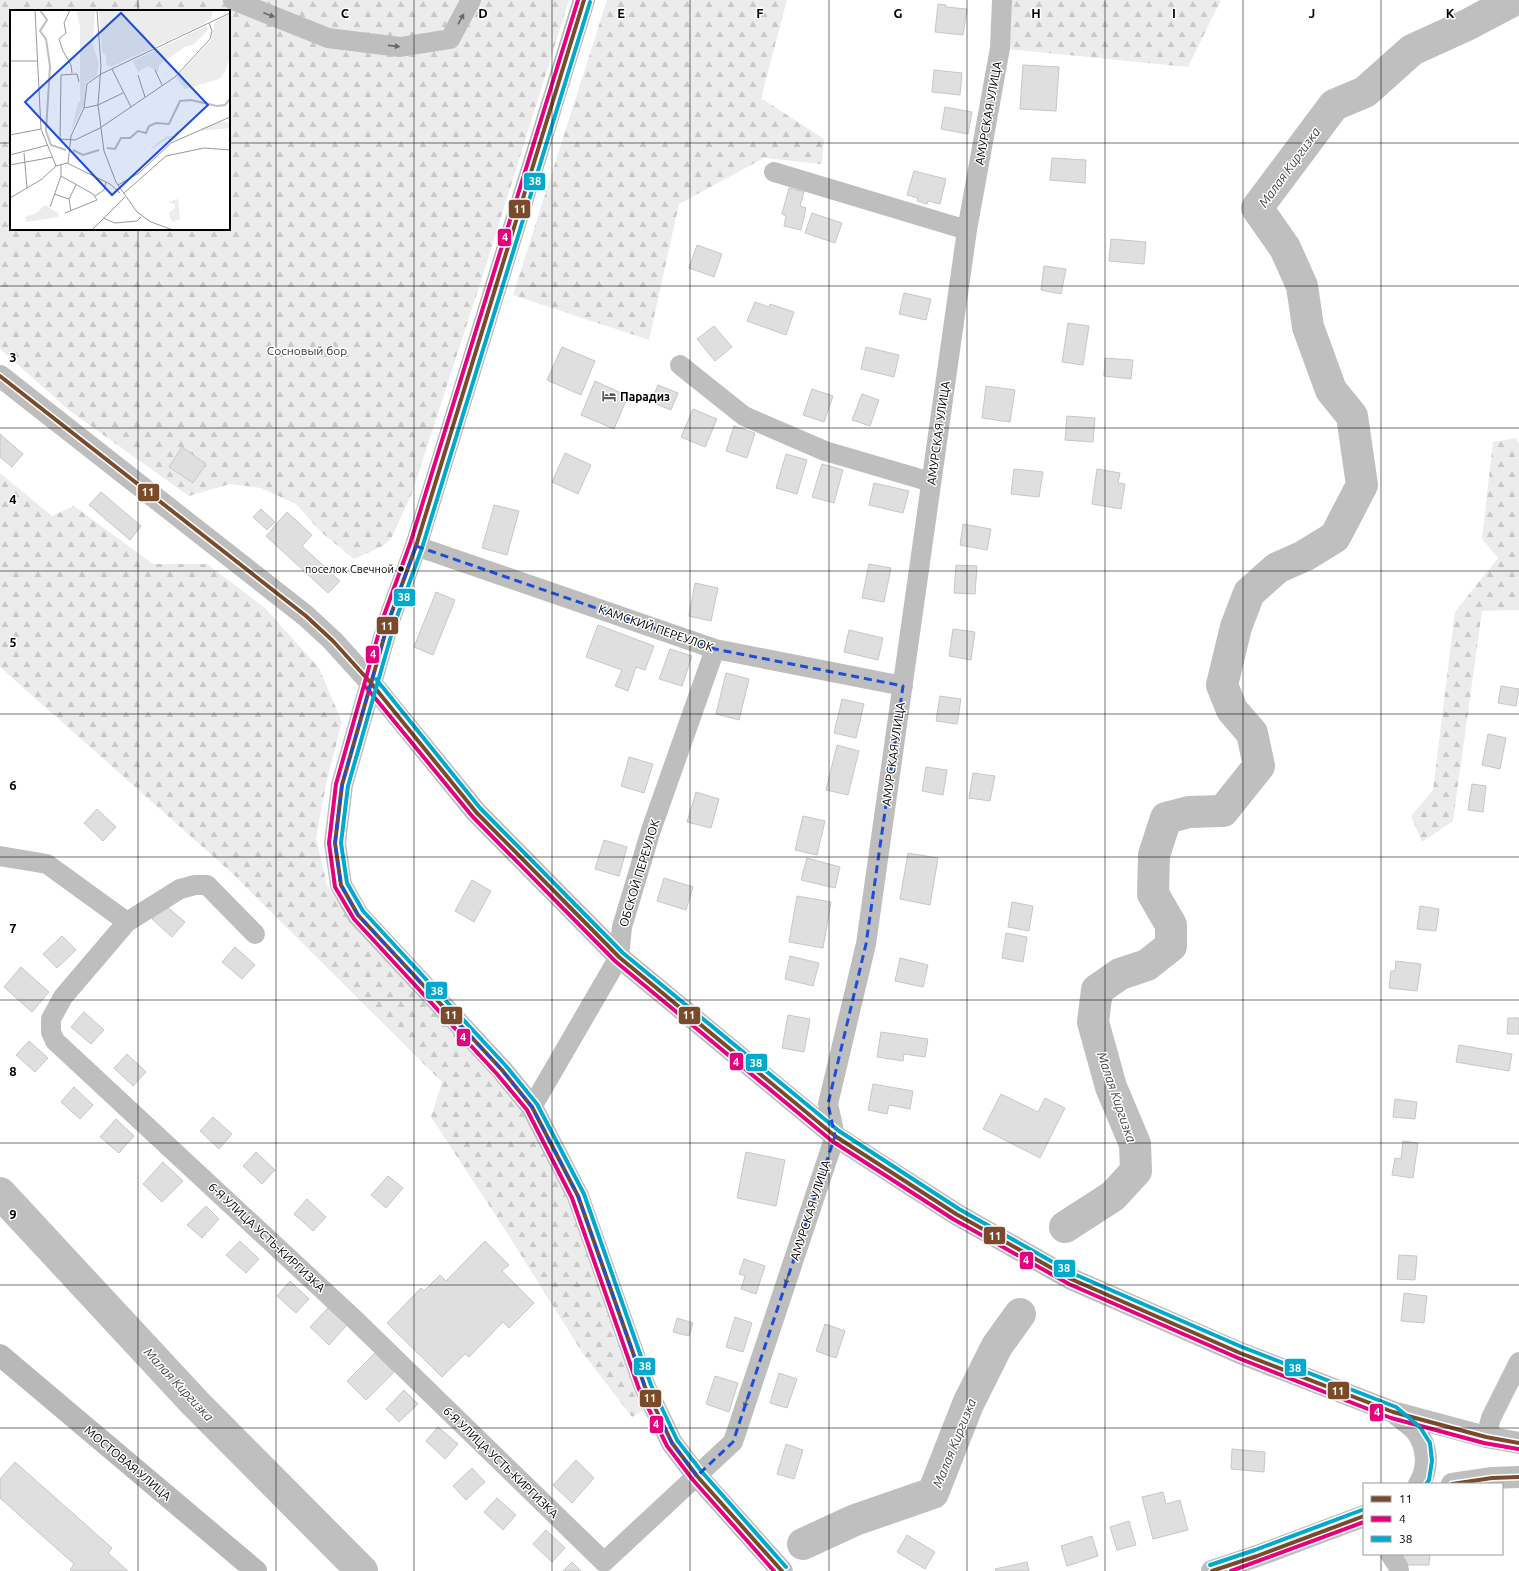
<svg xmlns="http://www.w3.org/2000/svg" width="1519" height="1571" font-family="Ubuntu,sans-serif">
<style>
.forest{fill:url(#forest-firs);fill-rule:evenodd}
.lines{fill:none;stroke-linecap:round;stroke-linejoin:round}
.river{stroke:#bfbfbf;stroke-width:32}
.building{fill:#dfdfdf;stroke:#c7c7c7}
.street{stroke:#bebebe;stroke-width:20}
.secondary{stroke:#b8b8b8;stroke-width:22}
.primary{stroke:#bebebe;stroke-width:22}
.bus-1-casing{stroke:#fff;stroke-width:7}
.bus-2-casing{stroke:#fff;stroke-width:7}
.bus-3-casing{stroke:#fff;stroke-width:7}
.bus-1{stroke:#7a4b2a;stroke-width:4}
.bus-2{stroke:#e5007d;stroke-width:4}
.bus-3{stroke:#00a9ce;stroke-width:4}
.oneway{fill:#686868}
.marked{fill:none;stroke:#1d4ed8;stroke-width:3;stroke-dasharray:8 5;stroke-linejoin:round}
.grid{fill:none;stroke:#000;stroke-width:1;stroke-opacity:0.55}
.bus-dot{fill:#000;stroke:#fff;stroke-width:1.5}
.labels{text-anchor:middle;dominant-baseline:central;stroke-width:3;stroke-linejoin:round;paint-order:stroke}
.bus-label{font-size:11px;fill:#000;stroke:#fff;text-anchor:end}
.street-label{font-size:12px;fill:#000;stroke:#fff}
.park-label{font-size:12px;fill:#333;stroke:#fff}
.poi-label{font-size:12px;font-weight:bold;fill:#000;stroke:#fff;text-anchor:start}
.water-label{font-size:13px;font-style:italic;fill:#444;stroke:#fff}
.inset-river{fill:none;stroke:#bfbfbf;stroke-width:2}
.inset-road{fill:none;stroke:#999;stroke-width:1}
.view{fill:#1d4ed8;fill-opacity:0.15;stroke:#1d4ed8;stroke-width:2}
.inset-edge{fill:none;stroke:#000;stroke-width:2}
.grid-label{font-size:13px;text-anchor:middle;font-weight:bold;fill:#000;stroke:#fff;stroke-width:3;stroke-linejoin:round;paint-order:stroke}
.line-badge{stroke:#fff;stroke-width:1.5}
.badge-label{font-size:11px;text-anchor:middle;font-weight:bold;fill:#fff}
</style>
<defs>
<pattern id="forest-firs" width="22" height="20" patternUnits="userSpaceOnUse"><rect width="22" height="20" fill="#ececec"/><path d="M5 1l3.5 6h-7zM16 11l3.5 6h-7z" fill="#c9c9c9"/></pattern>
</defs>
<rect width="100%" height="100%" fill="#fff"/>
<!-- forest -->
<path class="forest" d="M0 0H569L481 281 412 493 391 539 383 546 354 559 321 532 296 504 261 488 230 484 189 496 70 411 0 349ZM11 11H229V229H11Z
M607 0H787L761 98 824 139 822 164 764 158 679 204 649 340 513 295Z
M1010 0H1221L1188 67 1008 49Z
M1516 438 1519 444V610L1482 611 1453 821 1422 842 1411 816 1433 790 1455 612 1498 558 1482 539 1493 442Z
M0 473 52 516 74 506 153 564H207L265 608 319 668 342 722 327 780 316 838 327 885 353 925 497 1077 524 1115 571 1199 646 1409 632 1417 582 1352 502 1225 431 1117 442 1082 232 873 0 667Z"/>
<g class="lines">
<!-- river -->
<path class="river" d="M0 1193 195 1403 362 1571
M1065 1227 1113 1196 1136 1171 1135 1144 1111 1087 1093 1022 1097 990 1120 974 1147 965 1171 946V925L1153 894 1154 855 1166 818 1189 812 1223 811 1259 766 1252 733 1232 710 1222 685 1236 627 1249 593 1277 568 1304 556 1335 537 1362 485 1352 416 1331 390 1308 327 1302 286 1285 248 1257 208 1334 105 1365 92 1412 50 1469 24 1514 0
M803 1544 855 1520 933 1493 968 1404 997 1346 1020 1314"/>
</g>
<!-- building -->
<path class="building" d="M938 4 946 5V7L967 9 963 35 935 32Z
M1023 65 1059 67 1056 111 1020 109Z
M934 70 962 73 960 95 932 92Z
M945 107 972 112 968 134 941 129Z
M1052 158 1086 160 1085 183 1050 180Z
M914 171 946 179 940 204 928 201 927 204 917 201 918 198 907 195Z
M789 188 804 192 800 206 806 208 801 230 784 226 786 216 782 214Z
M812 213 842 223 835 243 805 233Z
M1111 239 1146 242 1144 264 1109 261Z
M697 245 722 254 714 277 689 268Z
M1044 266 1066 269 1061 294 1041 290Z
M904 293 931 299 926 320 899 314Z
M755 302 769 307 770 304 794 312 786 335 747 321Z
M1068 323 1089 326 1083 365 1062 362Z
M714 326 732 347 715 361 697 339Z
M562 347 595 361 581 395 547 380Z
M866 347 899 355 894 377 861 369Z
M1105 358 1133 360 1131 379 1104 376Z
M595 381 628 396 614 429 581 415Z
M658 385 678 393 671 410 651 402Z
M986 386 1015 390 1010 422 982 418Z
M812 389 833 396 824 422 803 415Z
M862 394 879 400 870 426 852 420Z
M693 409 717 419 705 447 681 437Z
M1067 416 1095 418 1093 442 1065 440Z
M734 426 755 433 747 458 726 451Z
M0 434 23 454 12 467 0 457Z
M182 447 206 464 193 483 169 467Z
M565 453 591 465 578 494 552 482Z
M786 454 807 460 797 494 776 488Z
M822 464 843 470 834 503 812 497Z
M1014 469 1043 472 1039 497 1011 494Z
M1097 469 1120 473 1118 483 1125 484 1121 509 1092 504Z
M874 483 909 491 903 513 869 505Z
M101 492 141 526 130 540 89 505Z
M494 505 519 511 507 555 482 548Z
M261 509 275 522 267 530 253 517Z
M287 512 312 535 302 546 340 581 328 593 266 536Z
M963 524 991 529 987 550 960 545Z
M869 564 891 568 884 602 862 598Z
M956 565 977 566 975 594 954 593Z
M695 583 718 588 711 621 689 616Z
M436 592 455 600 433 655 414 647Z
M598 625 654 646 645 670 636 667 628 691 615 686 622 670 586 657Z
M953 629 975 632 971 660 949 656Z
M849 630 883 638 878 660 844 652Z
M670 649 692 656 682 686 659 679Z
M726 673 749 679 739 720 716 714Z
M1501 686 1519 689 1516 706 1498 703Z
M940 696 961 699 957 724 936 721Z
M842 699 864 704 856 738 834 733Z
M1488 734 1506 738 1500 769 1482 765Z
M837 745 859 751 848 795 826 790Z
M629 757 653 764 644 793 621 786Z
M926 767 947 770 943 795 922 791Z
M973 773 995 776 990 801 969 798Z
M1472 784 1486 786 1483 812 1468 810Z
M696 792 719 799 711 828 687 822Z
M97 809 116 827 103 841 84 823Z
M803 816 825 821 817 855 795 850Z
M604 840 627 847 619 876 595 869Z
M908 853 938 858 930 905 900 899Z
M807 858 840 867 835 888 801 880Z
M664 878 693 887 686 910 657 901Z
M472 880 491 891 474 922 455 911Z
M797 896 831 902 823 948 789 942Z
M1012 902 1033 906 1029 931 1008 927Z
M165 905 185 922 172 937 152 919Z
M1420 906 1439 909 1436 931 1417 929Z
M1006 933 1027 937 1023 962 1002 958Z
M62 936 76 950 57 968 43 954Z
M235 947 255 965 242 979 222 962Z
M790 956 819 963 813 986 785 979Z
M900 958 928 965 923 987 895 981Z
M1396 961 1421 964 1417 991 1389 988 1391 971H1395Z
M21 967 49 992 32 1012 4 987Z
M84 1012 104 1030 91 1044 71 1027Z
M788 1015 810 1019 804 1052 782 1048Z
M1508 1018H1519V1034H1507Z
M881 1032 928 1039 925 1057 904 1054 903 1061 877 1057Z
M29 1041 48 1058 35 1072 16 1055Z
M1459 1045 1512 1054 1509 1071 1456 1062Z
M127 1054 146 1072 133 1086 114 1068Z
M873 1084 913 1091 910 1109 889 1105 887 1114 868 1110Z
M74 1087 93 1105 80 1119 61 1102Z
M1001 1094 1038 1112 1045 1098 1065 1108 1040 1158 983 1129Z
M1395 1099 1417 1102 1415 1119 1393 1117Z
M213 1117 232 1134 219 1149 200 1131Z
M116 1119 134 1136 119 1153 100 1137Z
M1403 1141 1418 1143 1413 1178 1392 1175 1395 1158 1401 1159Z
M256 1152 275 1170 262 1184 243 1166Z
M746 1152 785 1160 776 1206 737 1198Z
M163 1162 183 1181 162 1202 143 1184Z
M388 1176 403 1188 386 1208 371 1195Z
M307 1199 326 1217 313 1231 294 1214Z
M206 1206 219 1219 202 1238 187 1225Z
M240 1241 259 1259 246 1273 226 1255Z
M485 1241 509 1265 502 1271 534 1303 509 1328 503 1322 469 1357 465 1354 442 1377 387 1323 421 1288 424 1291 440 1275 446 1281Z
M1399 1255 1417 1256 1415 1280 1397 1279Z
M744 1259 765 1266 756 1294 741 1289 745 1276 739 1274Z
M290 1281 309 1299 296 1313 277 1296Z
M1404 1293 1427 1296 1424 1323 1401 1321Z
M328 1308 347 1325 329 1345 310 1327Z
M735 1317 752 1323 743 1352 726 1347Z
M677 1318 693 1323 689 1336 673 1332Z
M825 1324 845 1331 836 1358 816 1351Z
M375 1353 394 1372 366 1400 347 1381Z
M779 1373 797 1379 787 1408 770 1403Z
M715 1376 738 1383 729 1412 706 1404Z
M404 1390 418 1404 399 1422 386 1409Z
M438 1427 458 1444 445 1459 426 1441Z
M786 1444 803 1450 794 1479 777 1474Z
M1232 1449 1265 1452 1264 1472 1231 1469Z
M576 1460 594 1478 572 1503 553 1485Z
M15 1462 112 1548 108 1553 128 1571H71L70 1570 74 1564 0 1498V1479Z
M472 1468 485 1482 466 1500 453 1486Z
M1163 1492 1166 1504 1180 1500 1188 1530 1153 1539 1142 1497Z
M497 1498 516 1515 503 1530 484 1512Z
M1129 1521 1136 1545 1117 1550 1110 1527Z
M546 1530 565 1548 552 1562 533 1544Z
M907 1535 935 1552 925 1569 897 1552Z
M1092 1536 1098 1556 1067 1566 1061 1546Z
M1400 1554H1430L1429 1565H1400Z
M572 1562 581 1571H563Z
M1027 1562 1029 1571H996L995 1569Z"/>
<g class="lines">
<!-- street -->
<path class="street" d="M233 0 328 38 400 47 450 39 471 0
M774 172 967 230
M680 365 744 416 825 451 931 482
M416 546 715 649 903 686
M0 856 47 864 127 922
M255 934 207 885H195L180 889 127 922 63 997 51 1019V1032L55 1041 352 1317 604 1562 733 1442 835 1136 828 1104 866 944 967 230 1000 48 1002 0
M532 1107 619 957 622 927 651 830 715 649
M1486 1437 1491 1418 1519 1362
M1390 1554 1398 1566 1399 1571"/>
<!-- secondary -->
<path class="secondary" d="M371 683 389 620 416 546 584 0
M0 1355 256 1571"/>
<!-- primary -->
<path class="primary" d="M0 376 306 616 333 641 371 683 476 812 619 957 835 1136 956 1214 1071 1279 1240 1353 1393 1412 1486 1437 1519 1443
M371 683 342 785 335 843 341 885 358 915 502 1070 532 1107 578 1196 645 1387 672 1443 697 1476 782 1571
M1397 1415C1403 1420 1411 1425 1416 1431 1428 1446 1429 1469 1419 1484
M1452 1484 1492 1478 1519 1477
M1212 1571 1257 1556 1364 1516"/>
<defs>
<path id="bus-1" d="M584 0 416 546 389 620 342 785 335 843 341 885 358 915 502 1070 532 1107 578 1196 645 1387 672 1443 697 1476 782 1571
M0 376 306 616 333 641 371 683 476 812 619 957 835 1136 956 1214 1071 1279 1240 1353 1393 1412 1486 1437 1519 1443
M1452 1484 1492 1478 1519 1477
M1212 1571 1257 1556 1364 1516"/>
<path id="bus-2" d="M578 0 410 544 383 618 336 784 329 843 335 887 354 919 497 1074 527 1110 572 1198 639 1389 667 1446 693 1480 774 1571
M366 687 472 816 615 961 832 1141 953 1219 1069 1284 1238 1358 1391 1418 1484 1443 1518 1449
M1231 1571 1364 1522"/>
<path id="bus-3" d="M590 2 422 548 395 622 348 786 341 843 347 883 363 911 506 1066 537 1104 584 1194 651 1385 677 1440 702 1472 786 1567
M376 679 480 808 623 953 839 1131 959 1209 1074 1274 1242 1347 1396 1407 1420 1427 1430 1443 1432 1461 1429 1480 1426 1484
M1210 1565 1255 1550 1362 1510"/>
</defs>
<!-- bus-1 casing -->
<use href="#bus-1" class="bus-1-casing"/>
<!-- bus-2 casing -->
<use href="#bus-2" class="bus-2-casing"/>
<!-- bus-3 casing -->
<use href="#bus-3" class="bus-3-casing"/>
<!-- bus-1 -->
<use href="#bus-1" class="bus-1"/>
<!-- bus-2 -->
<use href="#bus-2" class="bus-2"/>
<!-- bus-3 -->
<use href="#bus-3" class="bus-3"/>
</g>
<!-- one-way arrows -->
<defs><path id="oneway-solid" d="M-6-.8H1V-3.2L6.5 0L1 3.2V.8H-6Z"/></defs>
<g class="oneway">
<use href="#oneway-solid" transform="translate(269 15) rotate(21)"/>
<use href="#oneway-solid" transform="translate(461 19) rotate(-61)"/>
<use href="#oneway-solid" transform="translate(394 46) rotate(6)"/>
<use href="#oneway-solid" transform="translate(787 1279) rotate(108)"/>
<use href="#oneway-solid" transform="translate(746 1402) rotate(108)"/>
</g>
<!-- marked area -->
<path class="marked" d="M416 546 715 649 903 686 866 944 828 1104 835 1136 733 1442 697 1476 672 1443 645 1387 578 1196 532 1107 502 1070 358 915 341 885 335 843 342 785 389 620Z"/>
<!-- grid -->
<path class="grid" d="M138 0V11M276 0V1571M414 0V1571M552 0V1571M690 0V1571M829 0V1571M967 0V1571M1105 0V1571M1243 0V1571M1381 0V1484M0 143H11M229 143H1519M138 229V1571M0 286H1519M0 428H1519M0 571H1519M0 714H1519M0 857H1519M0 1000H1519M0 1143H1519M0 1285H1519M0 1428H1519M1381 1554V1571"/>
<!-- icons -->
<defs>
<symbol id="hotel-bare" viewBox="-9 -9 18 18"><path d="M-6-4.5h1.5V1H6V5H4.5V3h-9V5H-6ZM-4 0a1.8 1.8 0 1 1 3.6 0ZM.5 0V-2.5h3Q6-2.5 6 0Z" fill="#595959" stroke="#fff" stroke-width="2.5" paint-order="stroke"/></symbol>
</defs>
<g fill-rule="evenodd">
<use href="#hotel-bare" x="599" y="386" width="20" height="20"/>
</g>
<!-- markers -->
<circle class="bus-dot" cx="401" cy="569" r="3.5"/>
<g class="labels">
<!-- bus labels -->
<g class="bus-label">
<text x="394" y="569">поселок Свечной</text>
</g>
<!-- street labels -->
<g class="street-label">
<text transform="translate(988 113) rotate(-80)">АМУРСКАЯ УЛИЦА</text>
<text transform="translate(938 433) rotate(-82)">АМУРСКАЯ УЛИЦА</text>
<text transform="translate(656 628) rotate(19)">КАМСКИЙ ПЕРЕУЛОК</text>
<text transform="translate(893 754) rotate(-82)">АМУРСКАЯ УЛИЦА</text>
<text transform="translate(639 873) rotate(-73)">ОБСКОЙ ПЕРЕУЛОК</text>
<text transform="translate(810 1210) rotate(-72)">АМУРСКАЯ УЛИЦА</text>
<text transform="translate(267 1237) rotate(43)">6-Я УЛИЦА УСТЬ-КИРГИЗКА</text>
<text transform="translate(501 1462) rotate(44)">6-Я УЛИЦА УСТЬ-КИРГИЗКА</text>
<text transform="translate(128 1463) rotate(40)">МОСТОВАЯ УЛИЦА</text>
</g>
<!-- park labels -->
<g class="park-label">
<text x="307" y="350">Сосновый бор</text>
</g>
<!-- poi labels -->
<g class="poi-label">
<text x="620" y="396">Парадиз</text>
</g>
<!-- water labels -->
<g class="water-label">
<text transform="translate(1289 167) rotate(-54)">Малая Киргизка</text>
<text transform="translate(1117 1097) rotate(71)">Малая Киргизка</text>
<text transform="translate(179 1384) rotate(47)">Малая Киргизка</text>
<text transform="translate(954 1443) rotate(-68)">Малая Киргизка</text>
</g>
</g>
<!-- overview -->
<g transform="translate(10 10)">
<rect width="220" height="220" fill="#fff"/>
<path d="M35 195 48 203 49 207 16 212 15 207 25 204Z" fill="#ececec"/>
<path d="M66 0H85L83 35 89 54 87 65 76 73 74 94 61 122 68 93 70 91V17ZM89 0H203L201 8 194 14 101 57 97 56 96 46 92 42ZM220 4V47L215 62 209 69 175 79 166 67 201 30 205 12ZM196 16 199 19 183 35 176 36 149 55 148 62 138 56 128 62 123 51ZM214 111 220 114V118L191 121 192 118ZM169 119 167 129 161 131 158 128 144 138H141L157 126H163ZM168 189 170 209 162 212 159 203 165 198V194L158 192Z" fill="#ececec"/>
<path class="inset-river" d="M30 0 37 10 30 21 36 29 40 56 36 121 41 135 56 140M97 138 105 139 111 128H120L128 121 136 123 139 116 146 113 159 114 170 91 181 90 207 96 215 95 220 89M63 140 73 145 89 140"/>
<path class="inset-road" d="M25 0 31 119 46 156M60 0 54 13 56 23 49 29 53 41 61 55 62 63M87 0 91 56 88 95 94 141 106 172 127 202 141 212 163 220M0 51H27M102 59 121 97M145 60 152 75M91 64 220 3M128 65 135 87M69 72 67 64 51 65 50 129 65 130 90 118 165 67 200 29 202 21 199 13M74 98 88 95 113 83M0 125 31 119M14 143 17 178M0 145 38 135M58 153 61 126 74 98 77 74 91 64M0 155 43 147M51 166 83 184 87 190 55 203M108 175 129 163 161 133 220 107M114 183 156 146 194 138 220 140M44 184 59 189 66 175M85 186 94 180 96 172M0 188 32 169 46 156 57 153 100 174 110 183M59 189 61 201M40 197 51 166V154M93 208 105 213 127 211 131 207M82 220 115 187"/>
<path class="view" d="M111 3 198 95 102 185 15 92Z"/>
<rect width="220" height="220" class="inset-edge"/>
</g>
<g class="grid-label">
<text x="345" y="18">C</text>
<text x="483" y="18">D</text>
<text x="621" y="18">E</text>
<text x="760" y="18">F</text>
<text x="898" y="18">G</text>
<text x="1036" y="18">H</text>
<text x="1174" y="18">I</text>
<text x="1312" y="18">J</text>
<text x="1450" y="18">K</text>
<text x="13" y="362">3</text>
<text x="13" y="504">4</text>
<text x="13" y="647">5</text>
<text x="13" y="790">6</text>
<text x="13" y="933">7</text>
<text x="13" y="1076">8</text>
<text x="13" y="1219">9</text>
</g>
<g class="line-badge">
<rect x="523" y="172" width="23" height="19" rx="4" fill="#00a9ce"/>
<rect x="508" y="199" width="23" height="20" rx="4" fill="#7a4b2a"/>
<rect x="497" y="228" width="15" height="19" rx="4" fill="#e5007d"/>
<rect x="137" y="483" width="23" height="19" rx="4" fill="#7a4b2a"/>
<rect x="393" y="588" width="23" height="19" rx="4" fill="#00a9ce"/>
<rect x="376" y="616" width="23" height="19" rx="4" fill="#7a4b2a"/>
<rect x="365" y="645" width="15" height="19" rx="4" fill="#e5007d"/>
<rect x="425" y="981" width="23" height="19" rx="4" fill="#00a9ce"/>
<rect x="440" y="1006" width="23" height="19" rx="4" fill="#7a4b2a"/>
<rect x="678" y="1006" width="23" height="19" rx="4" fill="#7a4b2a"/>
<rect x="456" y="1028" width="15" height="19" rx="4" fill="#e5007d"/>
<rect x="729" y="1052" width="15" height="19" rx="4" fill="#e5007d"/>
<rect x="745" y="1053" width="23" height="19" rx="4" fill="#00a9ce"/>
<rect x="983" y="1226" width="23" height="19" rx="4" fill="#7a4b2a"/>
<rect x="1019" y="1251" width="15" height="19" rx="4" fill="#e5007d"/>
<rect x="1053" y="1259" width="23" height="19" rx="4" fill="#00a9ce"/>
<rect x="633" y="1357" width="23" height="19" rx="4" fill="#00a9ce"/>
<rect x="1284" y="1358" width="23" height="19" rx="4" fill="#00a9ce"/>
<rect x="1327" y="1381" width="23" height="19" rx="4" fill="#7a4b2a"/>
<rect x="639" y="1389" width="23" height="19" rx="4" fill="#7a4b2a"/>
<rect x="1369" y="1403" width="15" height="19" rx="4" fill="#e5007d"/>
<rect x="649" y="1415" width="15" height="19" rx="4" fill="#e5007d"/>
</g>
<g class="badge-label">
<text x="535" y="185">38</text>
<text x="520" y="213">11</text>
<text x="505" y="241">4</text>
<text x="148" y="496">11</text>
<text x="404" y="601">38</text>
<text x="387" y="630">11</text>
<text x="373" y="658">4</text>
<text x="437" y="995">38</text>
<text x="451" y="1019">11</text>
<text x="689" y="1019">11</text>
<text x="463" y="1041">4</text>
<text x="736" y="1066">4</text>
<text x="756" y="1067">38</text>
<text x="995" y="1240">11</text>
<text x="1026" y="1264">4</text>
<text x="1064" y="1272">38</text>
<text x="645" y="1370">38</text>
<text x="1295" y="1372">38</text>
<text x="1338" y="1395">11</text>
<text x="650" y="1402">11</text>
<text x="1377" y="1416">4</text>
<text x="656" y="1428">4</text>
</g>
<!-- legend -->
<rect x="1363" y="1483" width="140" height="72" fill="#ffffff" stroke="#999999"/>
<rect x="1371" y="1496" width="20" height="6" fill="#7a4b2a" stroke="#999999"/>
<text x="1399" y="1503" font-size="12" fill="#000000">11</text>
<rect x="1371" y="1516" width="20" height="6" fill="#e5007d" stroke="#999999"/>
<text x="1399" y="1523" font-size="12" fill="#000000">4</text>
<rect x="1371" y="1536" width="20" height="6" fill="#00a9ce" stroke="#999999"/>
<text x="1399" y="1543" font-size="12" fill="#000000">38</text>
</svg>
